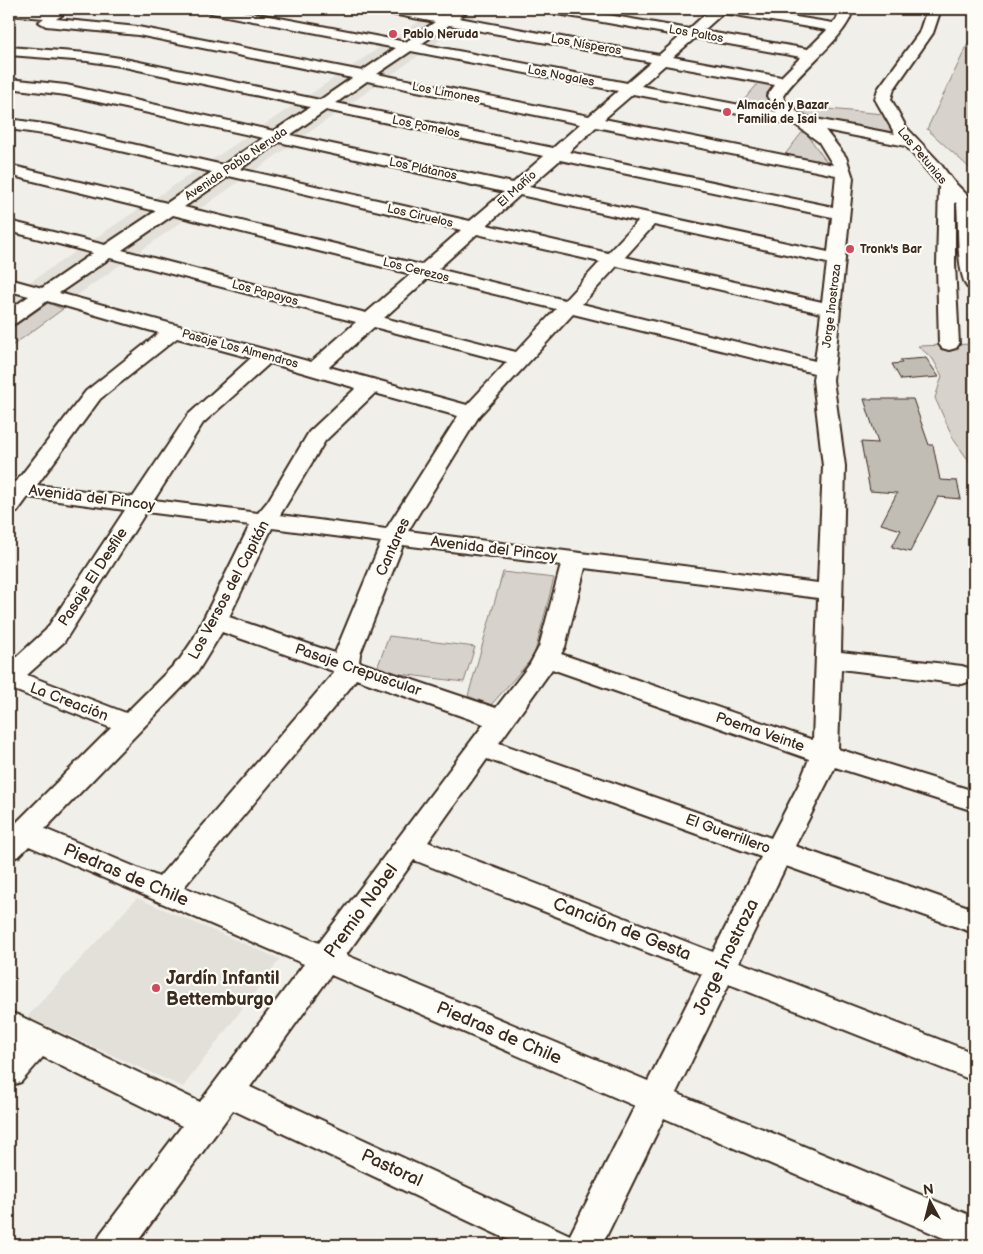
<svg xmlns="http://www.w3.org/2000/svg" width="983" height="1254" font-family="'Balsamiq Sans',sans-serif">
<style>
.built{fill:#e3e0da}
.green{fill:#d7d2cc;stroke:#897e75}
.building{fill:#c1bcb4;stroke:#3b2a1e}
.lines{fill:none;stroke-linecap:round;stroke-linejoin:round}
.minor-casing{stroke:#3b2a1e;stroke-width:4}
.minor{fill:#fdfcf7;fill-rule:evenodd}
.poi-dot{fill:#d1495b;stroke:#fdfcf7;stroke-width:2}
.labels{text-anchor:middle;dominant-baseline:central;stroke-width:4.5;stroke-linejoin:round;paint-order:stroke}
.far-poi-label{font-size:12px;font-weight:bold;fill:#3b2a1e;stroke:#fdfcf7;text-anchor:start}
.far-street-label{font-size:12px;fill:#3b2a1e;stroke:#fdfcf7}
.street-label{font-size:15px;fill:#3b2a1e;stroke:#fdfcf7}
.near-street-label{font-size:18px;fill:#3b2a1e;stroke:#fdfcf7}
.near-poi-label{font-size:18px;font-weight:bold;fill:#3b2a1e;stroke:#fdfcf7;text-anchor:start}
</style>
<rect width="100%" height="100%" fill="#f1efea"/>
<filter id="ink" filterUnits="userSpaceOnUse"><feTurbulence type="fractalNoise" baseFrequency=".02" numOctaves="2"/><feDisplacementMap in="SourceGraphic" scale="10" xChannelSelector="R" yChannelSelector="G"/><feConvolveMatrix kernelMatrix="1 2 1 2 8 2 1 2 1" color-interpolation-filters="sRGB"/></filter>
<g filter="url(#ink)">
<!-- built -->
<path class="built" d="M437 9H485L9 343V296Z
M137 898 280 959 183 1087 27 1017Z"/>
<!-- green -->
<path class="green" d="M974 31V172L927 129Z
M761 80 776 83C766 94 768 101 778 112L776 115 737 108Z
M794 106 884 114 895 134 887 136 819 123Z
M804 130 831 168 783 157Z
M48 303 63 309 9 348V330Z
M974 344V468L954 440 935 398 942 376 933 359 918 346Z
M503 572 554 578 534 656 491 705 468 696Z
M389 636 475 647 464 682 376 671Z"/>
<!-- building -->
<path class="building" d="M926 358 939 377 901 380 892 364 902 363 900 360Z
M864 399H913L929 445H933L940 480 957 481 961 499 938 497 910 552 892 547 901 530 881 524 897 493 870 491 861 442 878 443Z"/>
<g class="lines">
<defs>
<path id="minor" d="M9 9 55 11 62 15 56 19 138 27 362 71 396 48 211 13 204 9H232L406 42 435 22 387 13 382 12 380 9H408L444 15 454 9H470L459 18 659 55 681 36 552 13 545 9H574L689 29 711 9H746L833 23 837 19 839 9H853C849 36 799 70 783 96L786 104 805 117 895 134 875 99 878 89 919 33 927 9H941L933 33 894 89 891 99 906 127 939 162 953 181 974 202V289L967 287C956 270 959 226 957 204L955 202V265L959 344 956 348 949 350 942 348 939 344 937 265 939 185 906 146 825 130 846 157 853 178 833 380 845 466 841 652 962 666 971 669 974 676 971 681 962 684 841 669 838 749 974 791V811L835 767 795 846 974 909V933L786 866 739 962 974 1053V1081L729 984 676 1093 974 1217V1245H960L664 1118 602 1245H519L233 1110 135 1245H96L101 1233 182 1126 43 1057 21 1082 9 1086V1049L15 1043 9 1040V1012L20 1016 200 1102 304 964 29 846 19 856 9 859V830L111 728 9 688V664L46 630 125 510 28 497 17 512 9 514V481L16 482 86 391 159 333 47 301 16 323 9 325V310L29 296 9 291V279L42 288 93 253 9 231V221L105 245 156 211 9 175V165L167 203 212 172 50 135 9 129V119L50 125 223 165 263 138 66 95 9 88V79L66 85 274 131 310 107 120 66 87 61 9 55V47L87 53 120 58 320 100 352 78 138 35 46 26 39 22 44 18 9 15ZM723 13 827 30 808 49 703 31ZM449 25 651 62 627 83 421 44ZM695 38 801 57 781 77 673 57ZM411 51 618 91 589 116 377 74ZM665 65 775 85 767 96 777 112 641 86ZM367 81 580 124 553 148 336 103ZM633 94 796 125 819 142 833 165 604 119ZM326 110 544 156 513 183 290 135ZM596 127 836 175 833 207 569 152ZM279 142 504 192 470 221 240 169ZM560 160 832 217 828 252 529 187ZM229 176 461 230 421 265 184 207ZM520 195 638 221 608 253 487 225ZM173 215 411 274 366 313 122 250ZM654 225 827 263 822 302 625 257ZM477 234 600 262 565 300 438 269ZM110 258 356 322 311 362 59 293ZM617 266 821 313 815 361 582 304ZM428 278 556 309 516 352 384 318ZM573 314 814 373 813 380 823 466 818 583 408 531 479 416ZM374 327 507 362 467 405 329 367ZM177 338 251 358 188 415 133 497 37 485 100 399ZM270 363 356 388 309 432 268 501 258 513 154 500 203 423ZM375 393 458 416 386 529 280 515 325 441ZM146 512 250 525 193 640 180 659 126 713 27 675 64 642ZM272 528 381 542 335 653 229 617ZM403 545 561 565 539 647 530 664 496 708 359 662 360 654ZM585 568 818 598 813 740 561 654 565 647ZM222 632 333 671 332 675 159 877 45 829 198 671ZM552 669 809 759 799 784 771 838 499 743ZM356 679 484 724 319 943 184 887 349 689ZM487 759 761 857 713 952 428 842ZM414 860 702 974 648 1081 346 955ZM331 975 635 1106 570 1235 250 1087Z"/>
</defs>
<!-- minor casing -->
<use href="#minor" class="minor-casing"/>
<!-- minor -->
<use href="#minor" class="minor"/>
</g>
</g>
<!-- markers -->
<g class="poi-dot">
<circle cx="393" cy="34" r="5"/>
<circle cx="727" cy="112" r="5"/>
<circle cx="850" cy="249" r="5"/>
<circle cx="156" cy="988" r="5"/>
</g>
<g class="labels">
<!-- far-poi labels -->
<g class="far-poi-label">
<text x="403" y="34">Pablo Neruda</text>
<text x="737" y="105">Almacén y Bazar<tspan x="737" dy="14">Familia de Isai</tspan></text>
<text x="860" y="249">Tronk's Bar</text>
</g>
<!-- far-street labels -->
<g class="far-street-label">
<text transform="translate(696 34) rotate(10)">Los Paltos</text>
<text transform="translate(586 45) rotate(10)">Los Nísperos</text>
<text transform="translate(561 76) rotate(11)">Los Nogales</text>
<text transform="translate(446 93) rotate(11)">Los Limones</text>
<text transform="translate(426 127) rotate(12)">Los Pomelos</text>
<text transform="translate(922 156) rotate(50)">Las Petunias</text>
<text transform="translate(236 164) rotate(-34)">Avenida Pablo Neruda</text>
<text transform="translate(423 169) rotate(12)">Los Plátanos</text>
<text transform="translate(517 189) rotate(-42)">El Mañío</text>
<text transform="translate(420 216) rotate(13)">Los Ciruelos</text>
<text transform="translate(416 270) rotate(14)">Los Cerezos</text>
<text transform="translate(265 293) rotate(15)">Los Papayos</text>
<text transform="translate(832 306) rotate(-83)">Jorge Inostroza</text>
<text transform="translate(240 349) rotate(15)">Pasaje Los Almendros</text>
</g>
<!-- street labels -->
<g class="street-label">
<text transform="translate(92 498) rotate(7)">Avenida del Pincoy</text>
<text transform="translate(393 547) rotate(-66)">Cantares</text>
<text transform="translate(494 549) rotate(7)">Avenida del Pincoy</text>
<text transform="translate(93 577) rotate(-57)">Pasaje El Desfile</text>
<text transform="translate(229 590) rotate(-62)">Los Versos del Capitán</text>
<text transform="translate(358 670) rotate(19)">Pasaje Crepuscular</text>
<text transform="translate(69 702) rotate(21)">La Creación</text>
<text transform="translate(760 732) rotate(19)">Poema Veinte</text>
<text transform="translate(728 834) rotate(20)">El Guerrillero</text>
</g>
<!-- near-street labels -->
<g class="near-street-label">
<text transform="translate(126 875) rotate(23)">Piedras de Chile</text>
<text transform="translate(361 911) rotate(-54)">Premio Nobel</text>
<text transform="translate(622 929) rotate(21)">Canción de Gesta</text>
<text transform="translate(726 957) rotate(-64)">Jorge Inostroza</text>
<text transform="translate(499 1033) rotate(23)">Piedras de Chile</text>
<text transform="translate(392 1168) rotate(25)">Pastoral</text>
</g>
<!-- near-poi labels -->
<g class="near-poi-label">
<text x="166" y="978">Jardín Infantil<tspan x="166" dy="21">Bettemburgo</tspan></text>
</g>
</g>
<!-- margin -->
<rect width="983" height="1254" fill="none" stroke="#fdfcf7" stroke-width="30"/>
<rect x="15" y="15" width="953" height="1224" fill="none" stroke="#3b2a1e" stroke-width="2" filter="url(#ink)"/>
<!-- north arrow -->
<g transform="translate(930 1202) rotate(353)" stroke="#fdfcf7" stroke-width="4" paint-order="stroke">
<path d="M0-4L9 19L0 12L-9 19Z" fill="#3b2a1e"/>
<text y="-8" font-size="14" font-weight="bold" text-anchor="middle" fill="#3b2a1e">N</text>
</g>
</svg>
